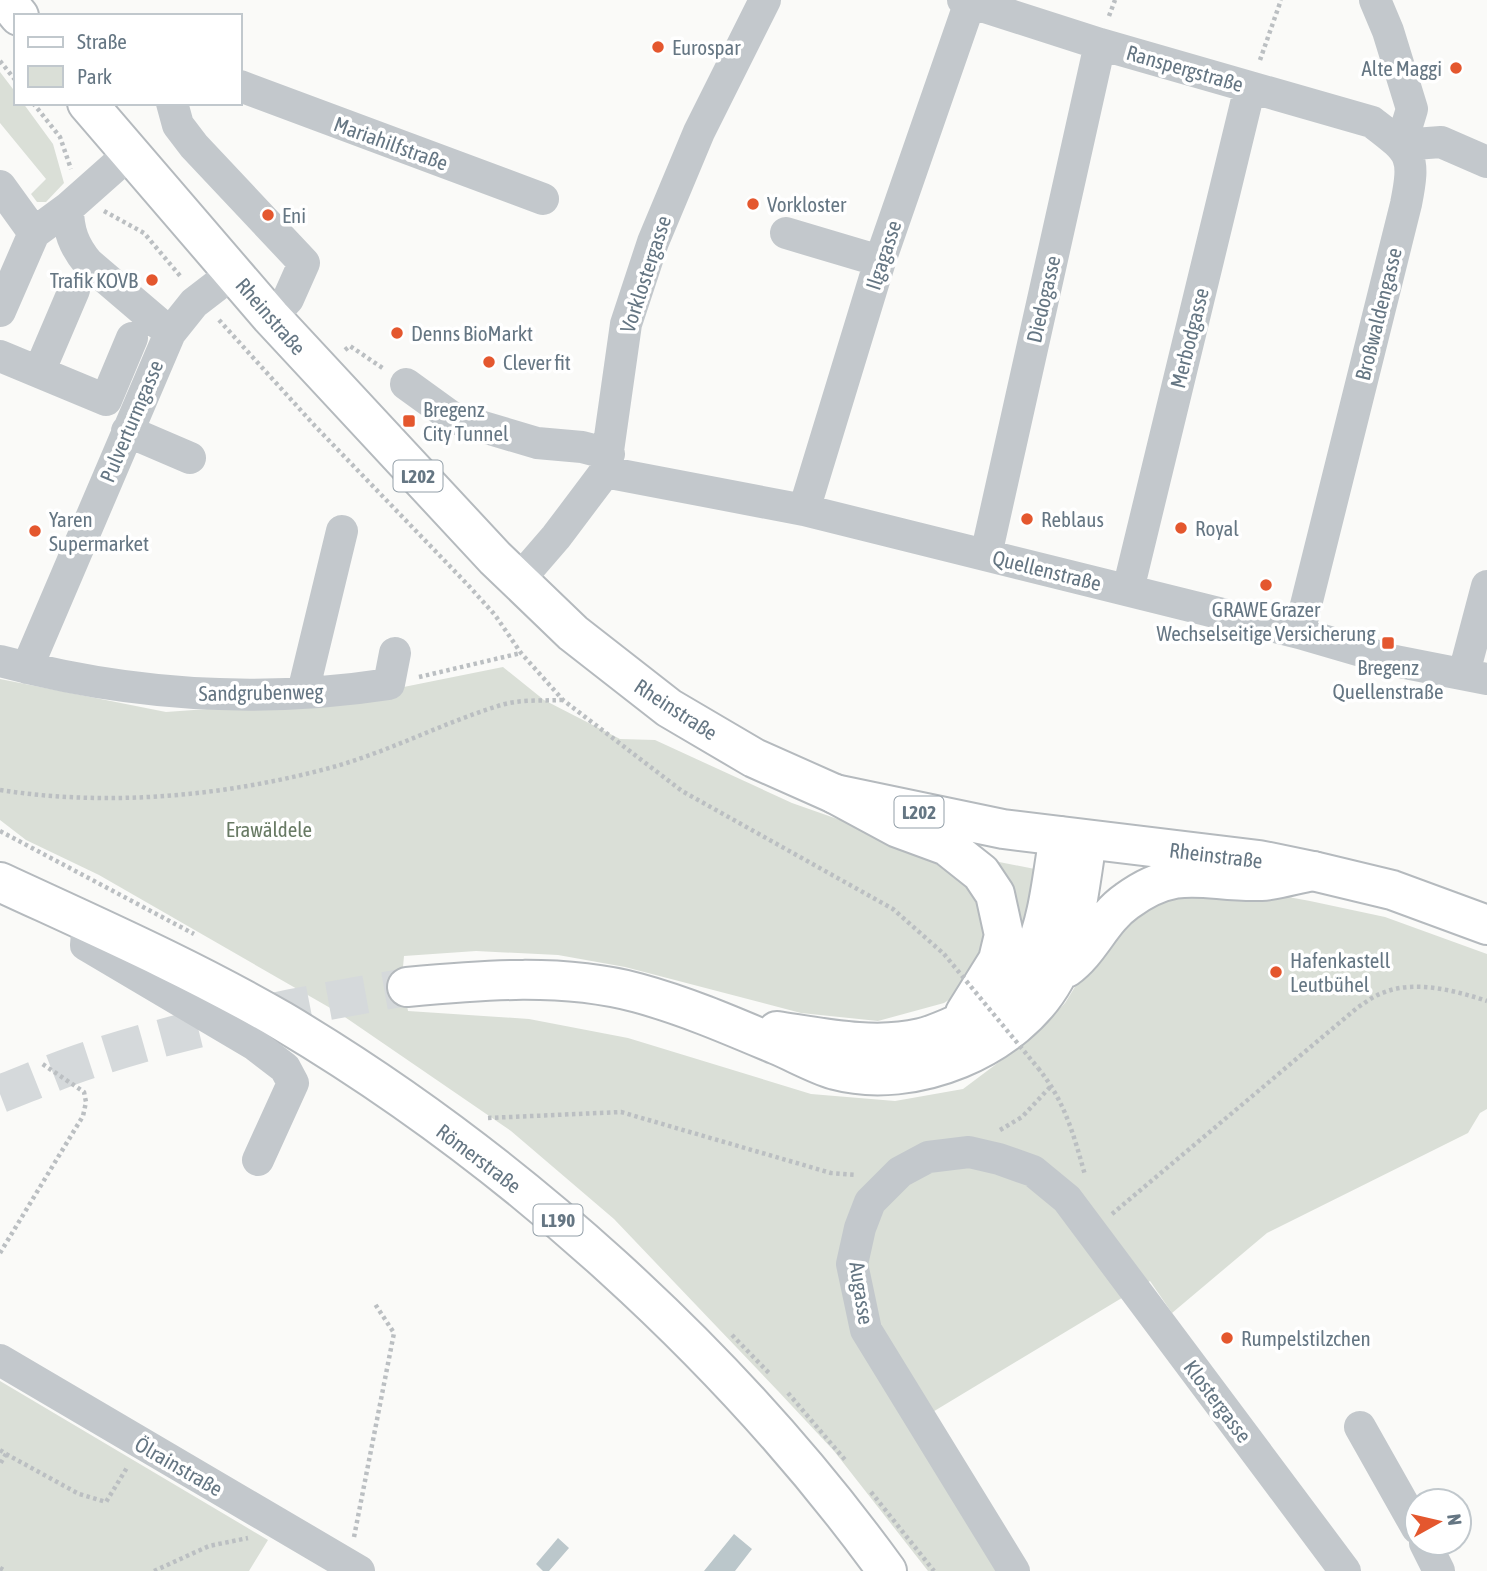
<svg xmlns="http://www.w3.org/2000/svg" width="1487" height="1571" font-family="'Asap Condensed',sans-serif">
<style>
.green{fill:#dadfd7}
.water{fill:#bbc7cb}
.lines{fill:none;stroke-linecap:round;stroke-linejoin:round}
.highway-tunnel{stroke:#d5d9db;stroke-width:38;stroke-dasharray:38 19;stroke-linecap:butt}
.major-casing{stroke:#b5babe;stroke-width:42}
.highway-casing{stroke:#b4b9bd;stroke-width:42}
.path{stroke:#bbbfc2;stroke-width:4.5;stroke-dasharray:3.5 3.5;stroke-linecap:butt}
.minor{stroke:#c3c8cc;stroke-width:32}
.major{stroke:#fff;stroke-width:38}
.highway{stroke:#fff;stroke-width:38}
.path-bridge{stroke:#bbbfc2;stroke-width:4.5;stroke-dasharray:3.5 3.5;stroke-linecap:butt}
.poi-dot{fill:#e4572e;stroke:#fff;stroke-width:2.5}
.labels{text-anchor:middle;dominant-baseline:central;stroke-width:7;stroke-linejoin:round;paint-order:stroke}
.shield{fill:#fff;stroke:#939fa8;stroke-width:2}
.shield-label{font-size:19px;font-weight:bold;fill:#657683}
.poi-label{font-size:21px;fill:#657683;stroke:#fff;text-anchor:start}
.street-label{font-size:21px;fill:#657683;stroke:#fff}
.park-label{font-size:21px;fill:#687a64;stroke:#fff}
</style>
<rect width="100%" height="100%" fill="#fafaf8"/>
<!-- green -->
<path class="green" d="M0 72 16 93V103H23L53 144 64 183 46 202H37L31 194 46 179 0 123Z
M503 667 544 700 620 739 655 740 792 803 931 852 984 899 990 949 964 990 944 1003 878 1021 801 1013 625 967 558 955 476 951 404 956 402 978 408 1011 529 1019 628 1038 811 1094 895 1101 963 1089 1031 1038 1065 1003 1109 932 1168 894H1272L1310 901 1385 917 1487 954V1109L1480 1113 1468 1133 1267 1233 1172 1313 1150 1281 931 1413 1026 1571H928L834 1451 778 1391 614 1219 511 1131 339 1013 99 875 26 840 0 820V679L166 712 344 699Z
M994 861 1040 870 1019 962Z
M0 1381 268 1540 249 1571H0Z"/>
<!-- water -->
<path class="water" d="M734 1534 752 1549 735 1571H704Z
M558 1538 569 1548 549 1571H543L536 1564Z"/>
<g class="lines">
<!-- highway-tunnel -->
<path class="highway-tunnel" d="M0 1094C31 1082 63 1068 95 1058 196 1025 302 1005 407 987"/>
<defs>
<path id="major" d="M6 0 19 16
M87 103 271 317 495 558 573 633 669 708 754 758 835 794 1003 829 1259 860 1313 871 1392 890 1487 925
M0 882C95 926 191 968 282 1021 511 1157 731 1356 887 1571"/>
<path id="highway" d="M835 794 898 828 947 846 981 873 995 894 1004 935 998 960 965 1013
M1066 968C1091 950 1101 919 1127 901 1179 863 1205 883 1261 881 1278 880 1296 874 1313 871
M407 987C483 980 563 973 638 993 686 1006 732 1026 777 1045 796 1053 815 1064 835 1070 913 1091 1016 1049 1055 978 1074 944 1081 879 1087 840
M777 1031C823 1038 875 1049 921 1038 934 1035 948 1028 961 1023 995 1009 1017 990 1032 956 1049 919 1052 876 1059 836"/>
</defs>
<!-- major casing -->
<use href="#major" class="major-casing"/>
<!-- highway casing -->
<use href="#highway" class="highway-casing"/>
<!-- path -->
<path class="path" d="M1109 16 1115 0
M1260 60 1281 0
M0 61 16 81
M33 103 60 137 71 169
M104 211 144 233 181 277
M219 320 315 426 468 585 495 615 521 653 563 700 682 791 893 909 944 954
M345 350 350 346 384 369
M419 677 521 653
M0 790C109 807 227 796 333 767 390 751 443 723 498 706 518 699 541 701 562 700
M0 831 194 934
M1038 1068C1065 1101 1074 1136 1085 1175
M488 1118 621 1112 831 1173 857 1175
M1000 1130 1022 1117 1052 1085
M1112 1214 1357 1008C1366 1002 1375 995 1385 992 1416 980 1457 991 1487 1001
M0 1253 83 1116 86 1102 84 1092 41 1063
M732 1335 770 1374
M788 1393 846 1461
M0 1450 6 1454 0 1464
M6 1454 79 1494 106 1502 128 1466
M871 1492 934 1571
M354 1537 394 1333 375 1304
M0 1568 5 1571
M154 1571 209 1546 248 1538"/>
<!-- minor -->
<path class="minor" d="M963 0 1100 44 1372 122C1411 152 1416 154 1406 204L1299 633
M1375 0 1388 31 1412 109 1401 145
M240 86 543 199
M172 103 178 125 194 146 304 263 288 299 271 317
M1401 145 1441 142 1487 162
M0 186 34 233 68 208 130 153
M68 208C68 231 74 246 88 263L170 333
M786 233 880 261
M0 311 34 233
M0 356 106 400 132 338
M39 372 74 290
M406 384 453 418 537 443 582 447 609 454
M127 431 190 458
M605 472 804 510 1299 633 1395 661 1487 679
M804 510 880 261 970 2
M986 555 1100 44
M518 581 556 537 605 472 626 324 653 242 699 132 765 0
M1128 590 1250 87
M0 661C127 695 259 704 389 684L395 653
M27 668 170 333 194 303 233 273
M1464 673 1487 586
M303 692 342 531
M88 923 86 945 255 1045 285 1068 293 1083 258 1160
M0 1360 359 1571
M1360 1427 1417 1528
M1425 1543 1439 1571
M1014 1571 866 1330 852 1264 860 1228 870 1202 900 1172 928 1157 969 1152 999 1159 1033 1171 1067 1199 1345 1571"/>
<!-- major -->
<use href="#major" class="major"/>
<!-- highway -->
<use href="#highway" class="highway"/>
<!-- path-bridge -->
<path class="path-bridge" d="M944 954 1038 1068"/>
</g>
<!-- markers -->
<g class="poi-dot">
<circle cx="658" cy="47" r="7"/>
<circle cx="1456" cy="68" r="7"/>
<circle cx="753" cy="204" r="7"/>
<circle cx="268" cy="215" r="7"/>
<circle cx="152" cy="280" r="7"/>
<circle cx="397" cy="333" r="7"/>
<circle cx="489" cy="362" r="7"/>
<rect x="402" y="414" width="14" height="14" rx="3.5"/>
<circle cx="1027" cy="519" r="7"/>
<circle cx="1181" cy="528" r="7"/>
<circle cx="35" cy="531" r="7"/>
<circle cx="1266" cy="585" r="7"/>
<rect x="1381" y="636" width="14" height="14" rx="3.5"/>
<circle cx="1276" cy="972" r="7"/>
<circle cx="1227" cy="1338" r="7"/>
</g>
<g class="labels">
<!-- shield labels -->
<g class="shield">
<rect x="393.5" y="460.5" width="49" height="31" rx="5"/>
<rect x="894.5" y="796.5" width="49" height="31" rx="5"/>
<rect x="533.5" y="1204.5" width="49" height="31" rx="5"/>
</g>
<g class="shield-label">
<text x="418" y="476">L202</text>
<text x="919" y="812">L202</text>
<text x="558" y="1220">L190</text>
</g>
<!-- poi labels -->
<g class="poi-label">
<text x="672" y="47">Eurospar</text>
<text x="1442" y="68" text-anchor="end">Alte Maggi</text>
<text x="767" y="204">Vorkloster</text>
<text x="282" y="215">Eni</text>
<text x="138" y="280" text-anchor="end">Trafik KOVB</text>
<text x="411" y="333">Denns BioMarkt</text>
<text x="503" y="362">Clever fit</text>
<text x="423" y="409">Bregenz<tspan x="423" dy="24">City Tunnel</tspan></text>
<text x="49" y="519">Yaren<tspan x="49" dy="24">Supermarket</tspan></text>
<text x="1041" y="519">Reblaus</text>
<text x="1195" y="528">Royal</text>
<text x="1266" y="609" text-anchor="middle">GRAWE Grazer<tspan x="1266" dy="24">Wechselseitige Versicherung</tspan></text>
<text x="1388" y="667" text-anchor="middle">Bregenz<tspan x="1388" dy="24">Quellenstraße</tspan></text>
<text x="1290" y="960">Hafenkastell<tspan x="1290" dy="24">Leutbühel</tspan></text>
<text x="1241" y="1338">Rumpelstilzchen</text>
</g>
<!-- street labels -->
<g class="street-label">
<text transform="translate(1185 68) rotate(16)">Ranspergstraße</text>
<text transform="translate(391 143) rotate(20)">Mariahilfstraße</text>
<text transform="translate(883 255) rotate(-72)">Ilgagasse</text>
<text transform="translate(645 274) rotate(-72)">Vorklostergasse</text>
<text transform="translate(1043 299) rotate(-77)">Diedogasse</text>
<text transform="translate(1378 314) rotate(-76)">Broßwaldengasse</text>
<text transform="translate(271 316) rotate(49)">Rheinstraße</text>
<text transform="translate(1189 338) rotate(-76)">Merbodgasse</text>
<text transform="translate(131 421) rotate(-67)">Pulverturmgasse</text>
<text transform="translate(1047 570) rotate(14)">Quellenstraße</text>
<text transform="translate(261 692) rotate(-1)">Sandgrubenweg</text>
<text transform="translate(676 709) rotate(33)">Rheinstraße</text>
<text transform="translate(1216 855) rotate(7)">Rheinstraße</text>
<text transform="translate(479 1158) rotate(37)">Römerstraße</text>
<text transform="translate(862 1293) rotate(81)">Augasse</text>
<text transform="translate(1218 1401) rotate(53)">Klostergasse</text>
<text transform="translate(179 1466) rotate(30)">Ölrainstraße</text>
</g>
<!-- park labels -->
<g class="park-label">
<text x="269" y="829">Erawäldele</text>
</g>
</g>
<!-- legend -->
<rect x="14" y="14" width="228" height="91" fill="#ffffff" stroke="#c1c8cd" stroke-width="2"/>
<rect x="28" y="37" width="35" height="10" fill="#ffffff" stroke="#c1c8cd" stroke-width="2"/>
<text x="77" y="49" font-size="21" fill="#657683">Straße</text>
<rect x="28" y="66" width="35" height="21" fill="#dadfd7" stroke="#c1c8cd" stroke-width="2"/>
<text x="77" y="84" font-size="21" fill="#657683">Park</text>
<!-- north arrow -->
<g transform="translate(1438 1522) rotate(82)"><circle r="33" fill="#ffffff" stroke="#c1c8cd" stroke-width="2"/>
<path d="M0-5L12 26L0 18L-12 26Z" fill="#e4572e"/>
<text y="-10" font-size="19" font-weight="bold" text-anchor="middle" fill="#657683">N</text>
</g>
</svg>
